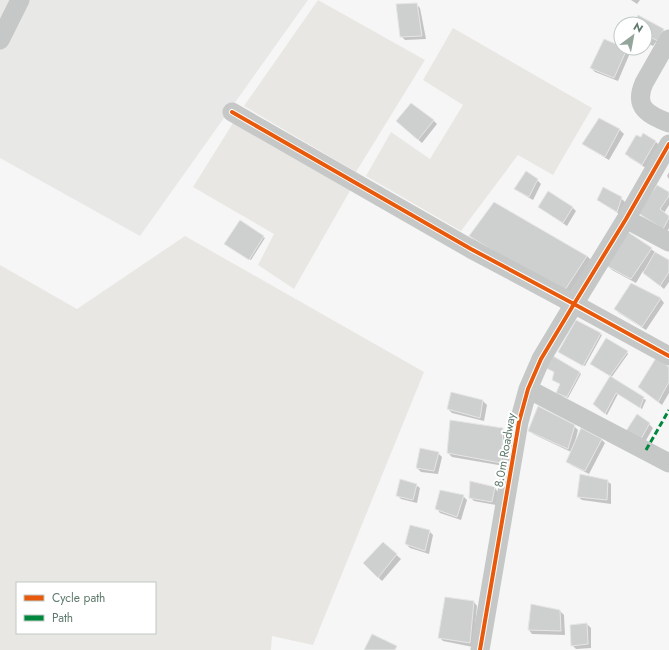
<svg xmlns="http://www.w3.org/2000/svg" width="669" height="650" font-family="Jost,sans-serif">
<style>
.built{fill:#e8e8e7}
.green{fill:#e9e7e3;fill-rule:evenodd}
.shadow{fill:#0003}
.building{fill:#ced0cf;stroke:#e6e6e6}
.lines{fill:none;stroke-linecap:round;stroke-linejoin:round}
.minor{stroke:#c5c8c6;stroke-width:19}
.quiet{stroke:#00873e;stroke-width:3;stroke-dasharray:6 3;stroke-linecap:butt}
.cycleway-casing{stroke:#fff;stroke-width:6}
.cycleway{stroke:#e8590c;stroke-width:4}
.labels{text-anchor:middle;dominant-baseline:central;stroke-width:4;stroke-linejoin:round;paint-order:stroke}
.street-label{font-size:12px;fill:#5e7a6c;stroke:#fff}
</style>
<rect width="100%" height="100%" fill="#f7f6f6"/>
<!-- built -->
<path class="built" d="M0 0H308L140 236 0 158Z"/>
<!-- green -->
<path class="green" d="M318 0 425 60 356 172 244 106Z
M453 28 592 108 553 175 518 155 461 231 366 176 391 132 430 159 463 105 423 80Z
M233 123 351 189 294 289 258 265 274 234 193 187Z
M185 236 424 372 313 645 272 636 271 650H0V265L77 309ZM17 583H155V633H17Z"/>
<!-- shadow -->
<path class="shadow" d="M631 0H640L637 4Z
M416 4 420 8 426 39 405 40 401 36Z
M639 17 663 30 667 34 662 44 656 42 653 46 645 42V24H635Z
M621 47 626 50 630 53 618 81 595 72 591 68Z
M599 119 620 130 624 134 609 160 587 147 583 144Z
M433 120 437 124 422 143 401 125Z
M655 141 659 145 646 168 630 158 626 154Z
M669 172V179L667 176Z
M537 180 541 184 533 200 519 192 516 188Z
M669 193V205L664 213 669 217V228L667 232 643 217 640 213Z
M621 198 625 202 621 215 602 203 598 200Z
M573 208 576 211 567 226 543 210Z
M470 236 587 256 591 260 568 296 474 240Z
M263 237 265 238 251 260 227 245Z
M651 249 655 252 669 261V282L664 289 643 271 636 283 612 270 608 266Z
M632 285 661 299 664 303 646 330 619 313 615 309Z
M600 334 602 335 585 366 561 353Z
M627 352 628 354 611 378 646 400 642 409 618 394 607 415 596 406 611 376 593 365Z
M669 368V393L662 405 643 390Z
M555 372H579L581 374 568 398 559 395 557 393 561 384Z
M452 394 483 401 487 405 484 421 452 413 448 409Z
M451 421 503 429 507 433 504 466 452 457 448 453Z
M649 424 653 428 645 442 631 434Z
M574 426 578 430 575 442 601 439 605 443 589 474 571 465 567 461 571 452 533 434 529 430Z
M438 453 442 457 438 474 421 472 417 468Z
M607 481 611 484V504L582 500 578 497Z
M416 485 420 488 417 503 401 499 397 495Z
M495 488 498 492 496 505 474 501 470 497Z
M463 496 467 500 461 520 440 513 437 509Z
M429 531 433 535 429 554 410 548 406 544Z
M383 543 401 559 382 581 364 563Z
M474 602 477 606 473 647 443 641 439 637Z
M532 605 560 611 564 615 565 635 532 634 529 630Z
M587 624 591 628V648L576 649 572 645Z"/>
<!-- building -->
<path class="building" d="M417 3 422 36 400 37 396 4Z
M638 15 664 29 658 41 652 38 649 43 645 41V24H633Z
M604 39 621 46V48L627 49 614 78 590 68Z
M411 103 434 120 418 140 396 121Z
M599 118 620 129 605 157 582 144Z
M643 133 656 141 642 165 625 154 636 135 641 137Z
M526 171 538 179 529 197 514 189Z
M657 185 669 192V196L660 209 669 216V218L663 229 638 213Z
M603 187 622 197 617 212 597 200Z
M548 191 573 207 563 223 538 207Z
M494 202 587 256 563 293 469 236Z
M240 220 264 236 249 260 224 244Z
M628 232 652 248 631 279 607 266Z
M655 252 669 260V272L660 286 643 273Z
M631 283 661 298 642 327 614 309Z
M576 320 601 333 583 366 558 352Z
M606 338 628 351 610 376 590 364Z
M553 356 580 372 567 397 556 393 560 384 552 380 554 372 546 368Z
M656 358 669 367V382L658 402 638 387Z
M610 376 644 397 640 408 616 393 605 414 593 404Z
M451 392 483 400 480 418 447 409Z
M538 406 575 425 568 449 528 431Z
M637 414 650 423 641 439 626 431Z
M450 420 503 428 501 463 447 453Z
M581 428 602 439 585 471 566 462Z
M420 448 439 452 434 471 416 468Z
M580 474 608 480 607 500 577 497Z
M400 479 417 484 413 500 396 496Z
M470 481 495 487 492 502 469 498Z
M440 490 464 495 457 517 435 509Z
M410 525 430 530 425 551 405 544Z
M383 542 397 554 378 578 363 563Z
M445 597 474 601 470 643 438 638Z
M531 604 560 610 561 631 528 630Z
M587 623 588 644 571 646 570 625Z
M372 634 397 646 395 650H364Z"/>
<g class="lines">
<!-- minor -->
<path class="minor" d="M669 39 644 83C633 108 649 115 669 123
M0 40 20 0
M232 112 471 249 574 304 669 356
M626 219 669 242
M528 389 669 463
M480 650 519 422 528 389 541 359 574 304 626 219 669 144"/>
<!-- quiet -->
<path class="quiet" d="M646 450 669 410"/>
<defs>
<path id="cycleway" d="M232 112 471 249 574 304 669 356
M480 650 519 422 528 389 541 359 574 304 626 219 669 144"/>
</defs>
<!-- cycleway casing -->
<use href="#cycleway" class="cycleway-casing"/>
<!-- cycleway -->
<use href="#cycleway" class="cycleway"/>
</g>
<g class="labels">
<!-- street labels -->
<g class="street-label">
<text transform="translate(505 450) rotate(-80)">8.0m Roadway</text>
</g>
</g>
<!-- legend -->
<rect x="16" y="582" width="140" height="52" fill="#ffffff" stroke="#bfcac4"/>
<rect x="24" y="595" width="20" height="6" fill="#e8590c" stroke="#bfcac4"/>
<text x="52" y="602" font-size="12" fill="#5e7a6c">Cycle path</text>
<rect x="24" y="615" width="20" height="6" fill="#00873e" stroke="#bfcac4"/>
<text x="52" y="622" font-size="12" fill="#5e7a6c">Path</text>
<!-- north arrow -->
<g transform="translate(633 36) rotate(32)"><circle r="19" fill="#ffffff" stroke="#bfcac4"/>
<path d="M0-3L7 15L0 10L-7 15Z" fill="#94a59c"/>
<text y="-6" font-size="11" font-weight="bold" text-anchor="middle" fill="#5e7a6c">N</text>
</g>
</svg>
